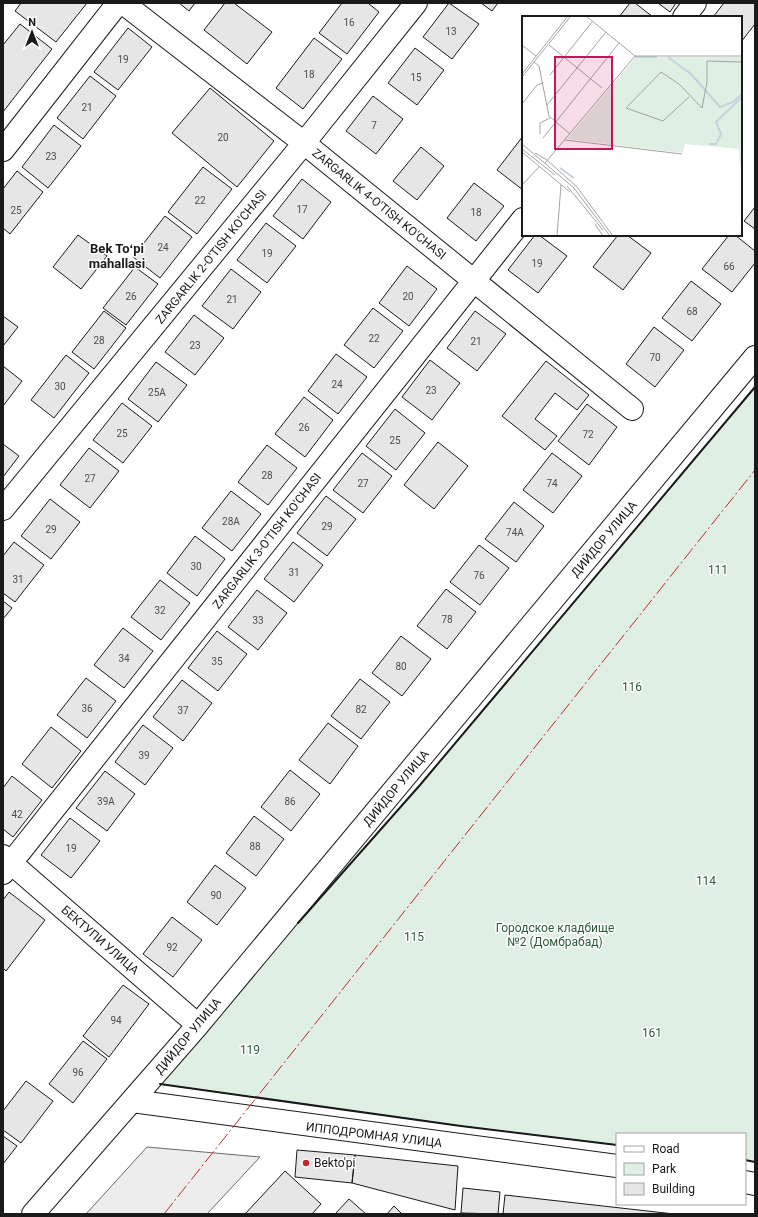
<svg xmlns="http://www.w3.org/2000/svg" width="758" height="1217" font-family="Roboto,sans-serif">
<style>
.green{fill:#e0efe3;stroke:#6a6a6a}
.parking{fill:#ededed;stroke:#6a6a6a}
.building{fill:#e6e6e6;stroke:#1a1a1a}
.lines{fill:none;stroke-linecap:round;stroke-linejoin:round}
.minor-casing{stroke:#1a1a1a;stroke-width:24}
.minor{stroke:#fff;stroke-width:22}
.wall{stroke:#1a1a1a;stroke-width:2}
.power{stroke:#c62828;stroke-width:1;stroke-dasharray:14 3 2 3;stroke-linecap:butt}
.poi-dot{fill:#c62828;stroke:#fff;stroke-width:1.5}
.labels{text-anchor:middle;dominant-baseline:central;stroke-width:3;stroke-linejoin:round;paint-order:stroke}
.number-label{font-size:10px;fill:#4d4d4d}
.street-label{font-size:12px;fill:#1a1a1a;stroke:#fff}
.park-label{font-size:12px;fill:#2b5a34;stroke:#fff}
.poi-label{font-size:12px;fill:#1a1a1a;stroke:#fff;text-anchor:start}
.neighbourhood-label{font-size:13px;font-weight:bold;fill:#1a1a1a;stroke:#fff}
.inset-river{fill:none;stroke:#c6d2dc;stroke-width:2}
.inset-road{fill:none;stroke:#a3a3a3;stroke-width:1}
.view{fill:#c2185b;fill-opacity:0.15;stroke:#c2185b;stroke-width:2}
.inset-edge{fill:none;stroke:#1a1a1a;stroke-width:2}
</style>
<rect width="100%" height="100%" fill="#fff"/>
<!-- green -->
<path class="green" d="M755 387V1162L745 1160V1134H617V1145L461 1126 159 1084 231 998 420 785Z"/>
<!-- parking -->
<path class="parking" d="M147 1147 260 1157 207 1214H86Z"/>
<!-- building -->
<path class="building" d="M21 3H87L56 42 15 11Z
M179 3H195L189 11Z
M225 3H234L272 32 247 64 204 30Z
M342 3H368L379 12 347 54 319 33Z
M449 3 479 24 452 59 423 37Z
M481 3H498L492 11Z
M630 3H635L653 17H619Z
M658 3H676L670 12Z
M724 3H755V24L741 42V17H713Z
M20 24 52 49 3 112V45Z
M128 28 152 47 118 90 94 72Z
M314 38 342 59 303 109 276 88Z
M415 48 444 70 417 105 388 83Z
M90 76 116 96 83 139 57 118Z
M210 88 274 141 237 187 172 133Z
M373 96 403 119 376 154 346 131Z
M54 125 81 146 48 188 22 167Z
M523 136V190L497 170Z
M421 147 444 166 417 200 393 181Z
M203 167 232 189 197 234 168 212Z
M17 171 43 192 10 234 3 228V189Z
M302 179 331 202 303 239 273 216Z
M474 183 504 206 476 241 447 218Z
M755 207V229L744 221Z
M165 216 192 237 160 278 133 257Z
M266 223 296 246 267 283 237 260Z
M78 235 107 256 81 289 53 267Z
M535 235H539L567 256 538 293 508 270Z
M618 235H627L651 253 623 290 593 267Z
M729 235H735L755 251V263L732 292 702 269Z
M407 266 437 289 409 326 379 303Z
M135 267 158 284 126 325 103 308Z
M231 269 261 292 233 329 202 306Z
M691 281 721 304 692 341 662 318Z
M373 308 403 331 374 368 344 345Z
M104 311 126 328 94 369 72 352Z
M475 311 506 334 477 371 447 348Z
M194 315 224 338 195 375 165 352Z
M3 316 18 327 3 346Z
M654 327 684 350 655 387 626 364Z
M336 354 367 377 338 414 308 391Z
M66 355 89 373 54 418 31 400Z
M430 360 460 383 432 420 402 397Z
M546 361 589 395 577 410 555 393 535 419 557 436 545 450 502 416Z
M156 362 187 385 158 422 128 399Z
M3 366 22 381 3 406Z
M304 397 333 420 305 457 275 434Z
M122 403 152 426 123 463 93 440Z
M587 404 617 427 589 465 558 441Z
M395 409 425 433 396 470 366 446Z
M438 442 468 466 434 509 404 485Z
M3 444 19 456 3 477Z
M267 445 297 468 268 505 238 482Z
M89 448 119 471 90 508 60 485Z
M362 453 392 476 363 513 333 490Z
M552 453 582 476 553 513 523 490Z
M231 491 261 514 232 551 202 528Z
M326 496 356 519 327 556 297 533Z
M50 499 80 522 51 559 21 536Z
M514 502 544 526 516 562 485 539Z
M195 536 225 559 197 596 167 573Z
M14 542 44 565 15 602 3 593V556Z
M293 542 323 565 294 602 264 579Z
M479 545 509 568 480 605 450 582Z
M160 580 190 603 161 640 131 617Z
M446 589 476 612 447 649 417 626Z
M257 590 287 613 258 650 228 627Z
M3 601 12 608 3 619Z
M123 628 153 651 124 688 94 665Z
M217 631 247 654 218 691 188 668Z
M401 636 431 659 402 696 372 673Z
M86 678 116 701 87 738 57 715Z
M360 679 390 702 361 739 331 716Z
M182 680 212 703 183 741 153 717Z
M328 723 358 746 330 784 299 760Z
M143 725 173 748 145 785 115 762Z
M51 727 81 751 52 788 22 764Z
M290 770 320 794 291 831 261 807Z
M105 771 135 794 107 831 76 808Z
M12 776 42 800 13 837 3 829V788Z
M254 816 284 839 256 876 226 853Z
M70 818 100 841 71 878 41 855Z
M215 865 246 888 217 925 187 902Z
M9 892 45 920 6 971 3 968V900Z
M172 917 202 940 173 977 143 954Z
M123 985 149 1004 109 1057 83 1036Z
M83 1041 107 1059 73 1103 49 1084Z
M26 1081 53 1101 21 1143 3 1130V1111Z
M3 1136 17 1146 3 1164Z
M297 1150 355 1155 352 1183 295 1177Z
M355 1155 458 1166 455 1210 352 1183Z
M285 1171 321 1204 312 1214H245Z
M463 1188 500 1192 498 1214 461 1213Z
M505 1195 674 1214H503Z
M349 1199 366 1214H335Z
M394 1206 402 1214H387Z"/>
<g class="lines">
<defs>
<path id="minor" d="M123 3 304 143 632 409
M684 17 695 3
M3 150 118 3
M3 509 304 143 416 3
M3 856 198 1025
M3 873 523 219
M132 1101 617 1166
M745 1182 755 1184
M33 1214 198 1025 755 357"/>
</defs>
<!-- minor casing -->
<use href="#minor" class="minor-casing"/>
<!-- minor -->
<use href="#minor" class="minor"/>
<!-- wall -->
<path class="wall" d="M298 923 420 785 755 387
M160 1084 461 1126 617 1145
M745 1160 755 1162"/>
<!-- power -->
<path class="power" d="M164 1214 755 470"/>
</g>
<!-- markers -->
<circle class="poi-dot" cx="306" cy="1163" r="4"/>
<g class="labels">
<!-- number labels -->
<g class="number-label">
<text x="349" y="22">16</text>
<text x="451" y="31">13</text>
<text x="123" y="59">19</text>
<text x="309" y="74">18</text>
<text x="416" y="77">15</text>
<text x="87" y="107">21</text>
<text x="374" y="125">7</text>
<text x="223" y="137">20</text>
<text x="51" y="156">23</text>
<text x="200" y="200">22</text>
<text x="302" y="209">17</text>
<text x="16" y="210">25</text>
<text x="476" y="212">18</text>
<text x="163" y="247">24</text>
<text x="267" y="253">19</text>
<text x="537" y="263">19</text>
<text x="729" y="266">66</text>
<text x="131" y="296">26</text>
<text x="408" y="296">20</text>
<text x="232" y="299">21</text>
<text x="692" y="311">68</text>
<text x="374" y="338">22</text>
<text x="99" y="340">28</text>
<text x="476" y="341">21</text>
<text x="195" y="345">23</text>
<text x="655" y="357">70</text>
<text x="337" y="384">24</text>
<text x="60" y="386">30</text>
<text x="431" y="390">23</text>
<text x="157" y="392">25A</text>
<text x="304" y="427">26</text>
<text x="122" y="433">25</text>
<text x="588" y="434">72</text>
<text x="395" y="440">25</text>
<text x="267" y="475">28</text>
<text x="90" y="478">27</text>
<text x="363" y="483">27</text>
<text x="552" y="483">74</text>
<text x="231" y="521">28A</text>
<text x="327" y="526">29</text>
<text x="51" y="529">29</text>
<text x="515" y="532">74A</text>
<text x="196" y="566">30</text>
<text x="294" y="572">31</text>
<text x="479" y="575">76</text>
<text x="18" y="579">31</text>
<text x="160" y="610">32</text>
<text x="447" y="619">78</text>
<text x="258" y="620">33</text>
<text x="124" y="658">34</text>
<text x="217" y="661">35</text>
<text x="401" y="666">80</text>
<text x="87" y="708">36</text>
<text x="361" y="709">82</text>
<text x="183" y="710">37</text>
<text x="144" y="755">39</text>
<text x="106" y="801">39A</text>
<text x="290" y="801">86</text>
<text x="17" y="814">42</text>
<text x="255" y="846">88</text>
<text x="71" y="848">19</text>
<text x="216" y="895">90</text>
<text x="172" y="947">92</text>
<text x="116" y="1020">94</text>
<text x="78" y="1072">96</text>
</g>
<!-- street labels -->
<g class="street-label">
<text transform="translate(379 204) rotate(39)">ZARGARLIK 4-O'TISH KO'CHASI</text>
<text transform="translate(211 257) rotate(-51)">ZARGARLIK 2-O'TISH KO'CHASI</text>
<text transform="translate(604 539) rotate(-50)">ДИЙДОР УЛИЦА</text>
<text transform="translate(267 541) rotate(-52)">ZARGARLIK 3-O'TISH KO'CHASI</text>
<text transform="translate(396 788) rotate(-50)">ДИЙДОР УЛИЦА</text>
<text transform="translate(100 940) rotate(41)">БЕКТУПИ УЛИЦА</text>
<text transform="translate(188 1036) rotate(-50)">ДИЙДОР УЛИЦА</text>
<text transform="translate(374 1135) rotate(7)">ИППОДРОМНАЯ УЛИЦА</text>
</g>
<!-- park labels -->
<g class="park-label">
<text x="718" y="570">111</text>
<text x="632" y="687">116</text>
<text x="706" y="881">114</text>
<text x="555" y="928">Городское кладбище<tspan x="555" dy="14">№2 (Домбрабад)</tspan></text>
<text x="414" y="937">115</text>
<text x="652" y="1033">161</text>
<text x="250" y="1050">119</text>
</g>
<!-- poi labels -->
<g class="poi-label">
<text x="314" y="1163">Bekto'pi</text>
</g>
<!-- neighbourhood labels -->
<g class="neighbourhood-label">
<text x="117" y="248">Bek Toʻpi<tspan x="117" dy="15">mahallasi</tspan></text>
</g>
</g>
<!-- overview -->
<g transform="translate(522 16)">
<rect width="220" height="220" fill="#fff"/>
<path d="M148 41H220V150H218L217 133 163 128 161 137 45 123 113 42Z" fill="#e0efe3"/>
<path class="inset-river" d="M113 41H135M146 41 169 58 198 91 211 86 220 78M187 128H194L199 118 194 106 220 81M38 152 52 162"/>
<path class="inset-road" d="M64 0 113 40M0 29 14 40M27 29 80 72M113 40H220M12 46 17 50 27 100 48 118M0 58 46 0M28 59 70 6M0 61 49 0M167 81 141 105 104 92 139 56 157 68 180 92 185 66V45L220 46M0 88 15 69 21 67M25 89 84 16M18 118V107L28 102M21 122 97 27M43 124 160 138M0 128 52 172 88 220M0 133 33 159M0 136 48 176M13 137 25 144 55 171 91 220M23 147 113 40M0 169 18 150M45 170 81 214M73 208 81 220M35 220 39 169"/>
<path class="view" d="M33 41H90V133H33Z"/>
<rect width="220" height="220" class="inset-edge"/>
</g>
<!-- border -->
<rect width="758" height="1217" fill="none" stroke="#1a1a1a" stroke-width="8"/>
<!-- legend -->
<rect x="616" y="1133" width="130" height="72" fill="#ffffff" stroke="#a3a3a3"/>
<rect x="624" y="1146" width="20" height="6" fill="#ffffff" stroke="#a3a3a3"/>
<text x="652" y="1153" font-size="12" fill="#1a1a1a">Road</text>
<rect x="624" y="1163" width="20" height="12" fill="#e0efe3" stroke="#a3a3a3"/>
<text x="652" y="1173" font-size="12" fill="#1a1a1a">Park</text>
<rect x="624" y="1183" width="20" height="12" fill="#e6e6e6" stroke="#a3a3a3"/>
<text x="652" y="1193" font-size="12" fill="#1a1a1a">Building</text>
<!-- north arrow -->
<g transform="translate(32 32)" stroke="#ffffff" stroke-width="3" paint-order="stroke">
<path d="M0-3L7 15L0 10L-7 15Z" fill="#1a1a1a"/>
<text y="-6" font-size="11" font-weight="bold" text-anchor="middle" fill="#1a1a1a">N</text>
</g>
</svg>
